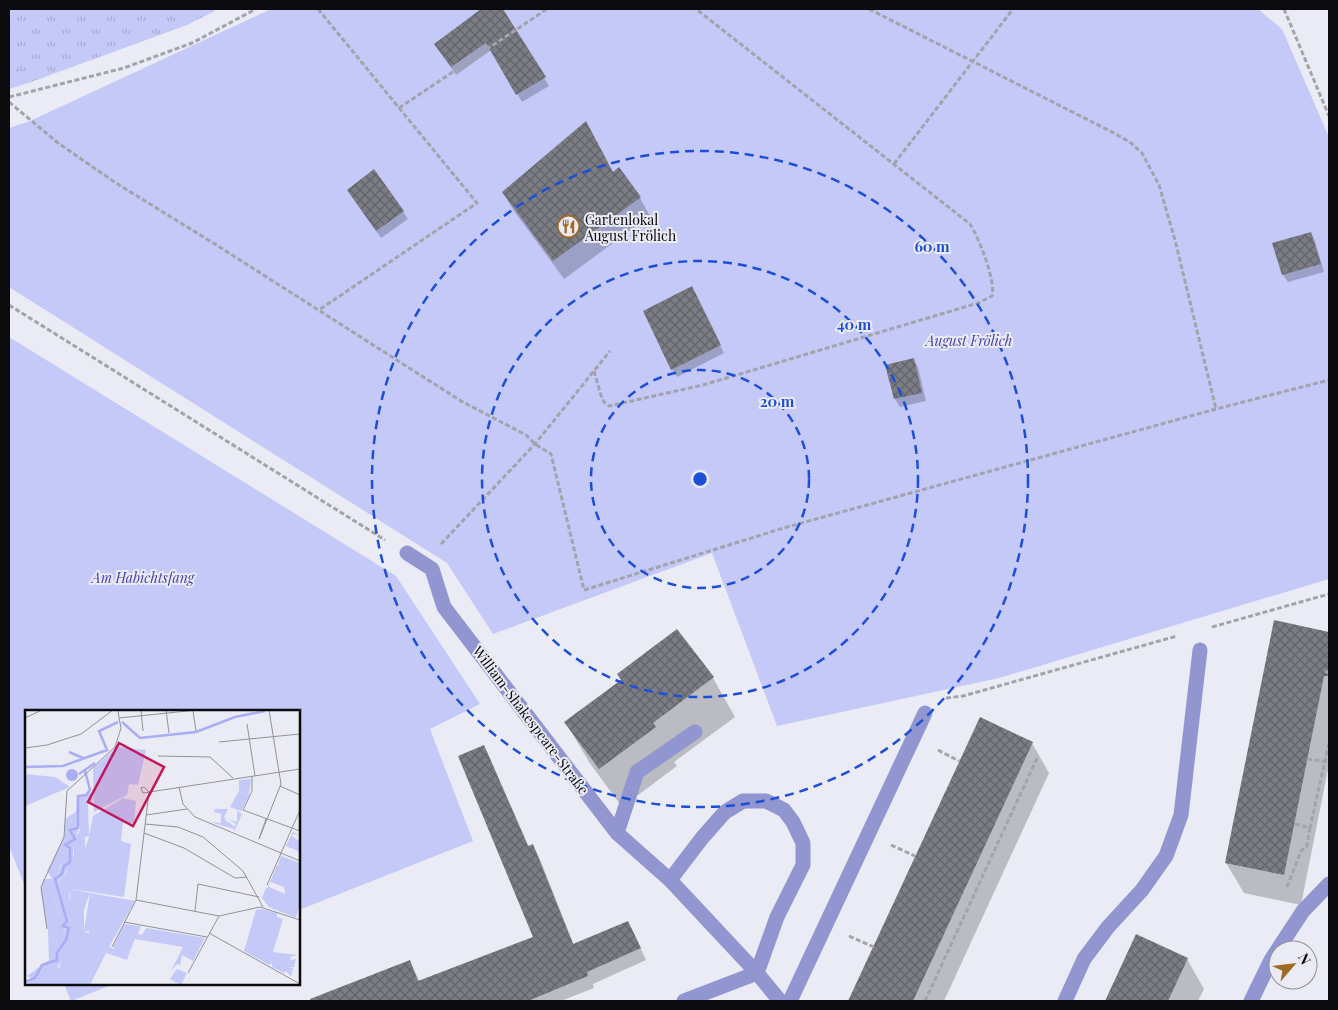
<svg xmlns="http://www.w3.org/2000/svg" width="1338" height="1010" font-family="'Playfair Display',serif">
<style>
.grass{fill:url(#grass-tufts)}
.forest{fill:url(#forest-firs)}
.garden{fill:#c4c9f8}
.shadow{fill:#0003}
.building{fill:url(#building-cross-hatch)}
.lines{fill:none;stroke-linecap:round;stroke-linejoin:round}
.path{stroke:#a3a3ab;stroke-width:3;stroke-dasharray:5 2.5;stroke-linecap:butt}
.minor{stroke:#9296d0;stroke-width:15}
.ring{fill:none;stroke:#1d4ed8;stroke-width:2.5;stroke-dasharray:9 6}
.labels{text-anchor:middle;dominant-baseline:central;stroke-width:4;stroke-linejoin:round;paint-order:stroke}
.poi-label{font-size:14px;fill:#0b0b0e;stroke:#eaebf4;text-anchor:start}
.park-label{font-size:14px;font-style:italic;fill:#4742a8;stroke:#eaebf4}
.street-label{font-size:14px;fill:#0b0b0e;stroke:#eaebf4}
.inset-river{fill:none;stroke:#a8adf5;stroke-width:2.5}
.inset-road{fill:none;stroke:#919198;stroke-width:1}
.view{fill:#c2185b;fill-opacity:0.15;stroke:#c2185b;stroke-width:2.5}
.inset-edge{fill:none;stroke:#0b0b0e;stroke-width:2.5}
.centre{fill:#1d4ed8;stroke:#eaebf4;stroke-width:2.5}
.ring-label{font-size:15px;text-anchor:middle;font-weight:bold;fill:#1d4ed8;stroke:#eaebf4;stroke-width:4;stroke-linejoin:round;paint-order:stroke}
</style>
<defs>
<pattern id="grass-tufts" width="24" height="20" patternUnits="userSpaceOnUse" patternTransform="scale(1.25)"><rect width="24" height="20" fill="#c4c9f8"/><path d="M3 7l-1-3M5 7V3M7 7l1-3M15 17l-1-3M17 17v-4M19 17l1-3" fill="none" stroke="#a7abd3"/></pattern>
<pattern id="forest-firs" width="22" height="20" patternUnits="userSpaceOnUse" patternTransform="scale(1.25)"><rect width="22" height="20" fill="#c4c9f8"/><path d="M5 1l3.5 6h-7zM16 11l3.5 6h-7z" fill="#a7abd3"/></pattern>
<pattern id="building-cross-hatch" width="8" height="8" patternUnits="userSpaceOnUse" patternTransform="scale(1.25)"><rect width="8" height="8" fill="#7b7c84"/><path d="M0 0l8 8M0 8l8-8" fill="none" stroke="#63646a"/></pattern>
</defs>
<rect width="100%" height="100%" fill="#eaebf4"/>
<!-- grass -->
<path class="grass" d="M9 9H211L215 11 187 25 31 82 9 62Z"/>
<!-- forest -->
<path class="forest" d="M9 62 31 82 9 89Z"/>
<!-- garden -->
<path class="garden" d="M271 9H1258L1282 29 1329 137V579L999 678 777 726 712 553 493 634 447 563 9 287V128L30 121Z
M9 337 396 576 480 704 430 729 473 841 299 910V711H26V889L9 846Z
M64 984H114L71 1001Z"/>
<!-- shadow -->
<path class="shadow" d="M493 9H502L549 86 522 102 491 50 456 75 435 44Z
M619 169 640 198 650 216 564 279 514 211 503 193 613 173Z
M353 198 403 211 408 219 381 238Z
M1311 233 1315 241 1324 272 1288 282 1283 275Z
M696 296 724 353 677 377 672 369Z
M913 359 918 367 926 401 900 407 895 399 887 366Z
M1275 622 1329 633V764L1301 905 1244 893 1226 863Z
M713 678 735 717 674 762 677 766 622 807 589 762 566 723Z
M1032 743 1049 773 944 1001H853L851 998Z
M484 746 490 758 529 847 532 845 539 857 574 945 634 934 646 960 593 984 594 988 561 1001H352L346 986 410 962 420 982 534 938Z
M1137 936 1187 959 1204 989 1198 1001H1107Z"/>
<!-- building -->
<path class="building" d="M481 9H503L546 77 516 95 486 43 451 67 434 44Z
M586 121 613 172 619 167 641 197 553 261 502 192Z
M374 169 404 211 376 231 347 190Z
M1311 232 1321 264 1282 275 1272 243Z
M692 286 721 345 671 370 643 311Z
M914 358 922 393 894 399 885 365Z
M1274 620 1329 632V676H1324L1284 875 1225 863Z
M677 629 714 677 653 723 656 727 599 769 564 722 621 680 617 674Z
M980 717 1033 742 913 1001H848Z
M484 745 528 846 533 844 573 944 628 921 641 948 587 972 588 976 528 1001H311L310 999 410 960 418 981 533 937 458 756Z
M1136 934 1188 958 1168 1001H1105Z"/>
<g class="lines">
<!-- path -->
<path class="path" d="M318 9 477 203 319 310
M869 9 1114 133 1131 143 1142 153 1159 185 1175 240 1216 409
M1284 9 1329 116
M9 97 124 68 192 43 256 9
M9 102 58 143 116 183 218 246 461 401 526 435 535 444 551 454 584 590 787 527 1216 409 1329 380
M399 108 547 9
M894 164 1013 9
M9 305 385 540
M594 371 602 399 605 403 609 406 703 385 978 303 992 296C996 281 979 238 970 224L696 9
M441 544 535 444 610 351
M1212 627 1329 594
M1325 671 1329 673
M946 698 963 696 1177 636
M938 750 959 761
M1307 759 1329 762
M1295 824 1310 828 1329 743
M891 845 915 856
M1287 887 1301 851 1307 846 1310 828
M849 936 874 947
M925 1001 1038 756"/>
<!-- minor -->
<path class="minor" d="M407 553 432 569 444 607 617 833 670 880 757 973 780 1001
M617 833 637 772 695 732
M670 880 702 838 725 812 743 801H766L784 810 793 822 803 843V865L777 917 757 973
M684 1001 757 973
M790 1001 925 713
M1065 1001 1084 959 1108 927 1142 890 1166 856 1181 815 1200 650
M1251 1001 1271 960 1303 911 1329 884"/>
</g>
<!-- distance rings -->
<g class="ring">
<circle cx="700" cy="479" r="109"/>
<circle cx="700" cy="479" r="218"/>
<circle cx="700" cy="479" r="328"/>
</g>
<!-- icons -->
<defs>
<symbol id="restaurant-ring" viewBox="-11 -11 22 22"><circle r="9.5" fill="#eaebf4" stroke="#9f6a22" stroke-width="1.5"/><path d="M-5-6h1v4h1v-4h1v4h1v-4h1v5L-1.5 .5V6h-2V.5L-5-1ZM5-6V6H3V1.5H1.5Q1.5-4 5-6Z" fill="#9f6a22"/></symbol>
</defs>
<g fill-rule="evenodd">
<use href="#restaurant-ring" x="556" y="214" width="25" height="25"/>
</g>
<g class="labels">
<!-- poi labels -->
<g class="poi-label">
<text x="585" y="219">Gartenlokal<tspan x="585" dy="16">August Frölich</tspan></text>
</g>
<!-- park labels -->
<g class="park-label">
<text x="969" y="340">August Frölich</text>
<text x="143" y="577">Am Habichtsfang</text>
</g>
<!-- street labels -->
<g class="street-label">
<text transform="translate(531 720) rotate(53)">William-Shakespeare-Straße</text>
</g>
</g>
<!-- overview -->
<g transform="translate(25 710)">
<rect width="275" height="275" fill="#eaebf4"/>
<path d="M226 69 224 86 214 81V70ZM68 83 67 93 63 94 64 126 60 127V139L44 186 48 211 42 208 33 171 42 162 49 145 48 134 55 120 56 94ZM190 99H203L199 107 202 109H199L210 117 211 114 203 109 212 112V101L217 104 209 122V119L185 112 196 113V104L189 102ZM40 109H47L45 123 38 134 45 144 35 155 34 164 28 170 22 161 39 127ZM16 183 29 187 35 207 40 210 38 226 24 251 23 220ZM65 183 110 191 84 237 89 239 88 234 105 241 102 250 81 243 65 275H34L41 261 50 264 52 273 64 234V221H59ZM37 250 40 251 30 275H1L25 253 34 258Z" fill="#c4c9f8"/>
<path d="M63 83H68L56 94 59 105 52 123V133L48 134V154L33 171 42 207 47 211 43 199 46 179 65 183 59 199V221L66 224 68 234H64L63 250 52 273 48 274 50 265 41 261 34 275H30L37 250 27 265 29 256 25 253 10 270 2 266 24 250 40 219 36 216 39 210 35 207 29 187 16 183 18 169H28L34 164 36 152 45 144 38 134 45 123 47 109H40L51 102 52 87ZM241 178 275 193 271 208 244 197 237 188Z" fill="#c4c9f8"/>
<path d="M236 199 252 203V207L258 209 244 255 219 241 231 200Z" fill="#c4c9f8"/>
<path d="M92 37 121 40 113 75 104 74 102 85 69 102 68 58ZM0 64 30 67 45 77 0 96ZM214 81 224 86 216 101 205 97ZM98 88 111 91 109 113 98 112 96 131 106 134 99 187 46 179 64 127 68 106ZM268 122 275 125 268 124 267 126 275 132V142L261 136ZM256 146 275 153V193L242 179 244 173V177L260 184 259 177 245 172 252 155 256 156 253 154ZM99 214 116 216 113 224 117 225 121 218 180 228 168 251 157 245 155 255 152 254 146 261 158 237 110 229 105 241 89 235ZM248 242 272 245 265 247 266 250 271 249 269 257 261 258H268L266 267 261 261 259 263 247 257V253L244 255ZM152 259 162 263 156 275 145 269Z" fill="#c4c9f8"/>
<path d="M41 65a6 6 0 1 1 12 0a6 6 0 1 1-12 0Z" fill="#a8adf5"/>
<path class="inset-river" d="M97 12 115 28 171 22 210 7 240 1M44 42 58 48M0 57 38 56 82 40 74 21 93 12M54 64 70 53M0 272 10 268 17 255 32 250V243L41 230 44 218 38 216 42 211 30 169 37 164 39 156 45 152V138L40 135 50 129 45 120 53 118V86L61 85 65 80 60 61"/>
<path class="inset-road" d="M93 0 94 8 172 0M116 0 118 21M141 0 144 23M168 1 171 21M0 8 17 0M222 14 230 66M194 32 275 24M0 38 22 35 56 24 88 0M133 46 185 47 208 68M227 66V81L218 100 275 121M255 76 275 85M154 77 158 94 170 107 275 151M124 82 119 77 116 78 118 83 275 59M121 105 162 99M241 109 234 129 256 74 244 0M120 114 153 117 178 127 218 161 238 197M119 123 159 138 210 168 222 167M242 175 275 100M111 190 194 206 235 197 275 210M170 201 173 174 234 187M99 212 182 227M22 219 16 177 39 127 42 81 90 37 96 18 94 8M184 223 275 274M87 237 111 190 124 82M163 263 194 206"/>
<path class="view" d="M94 33 139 57 108 116 63 92Z"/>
<rect width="275" height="275" class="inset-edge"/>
</g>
<circle cx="700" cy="479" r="8" class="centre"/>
<g class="ring-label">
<text x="932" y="252">60 m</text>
<text x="854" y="330">40 m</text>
<text x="777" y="407">20 m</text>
</g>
<!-- border -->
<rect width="1338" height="1010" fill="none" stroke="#0b0b0e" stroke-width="20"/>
<!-- north arrow -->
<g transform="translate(1293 965) rotate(62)"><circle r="24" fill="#eaebf4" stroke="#919198"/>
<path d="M0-4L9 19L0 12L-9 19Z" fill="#9f6a22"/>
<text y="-8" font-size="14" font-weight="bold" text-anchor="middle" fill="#0b0b0e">N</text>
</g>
</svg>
